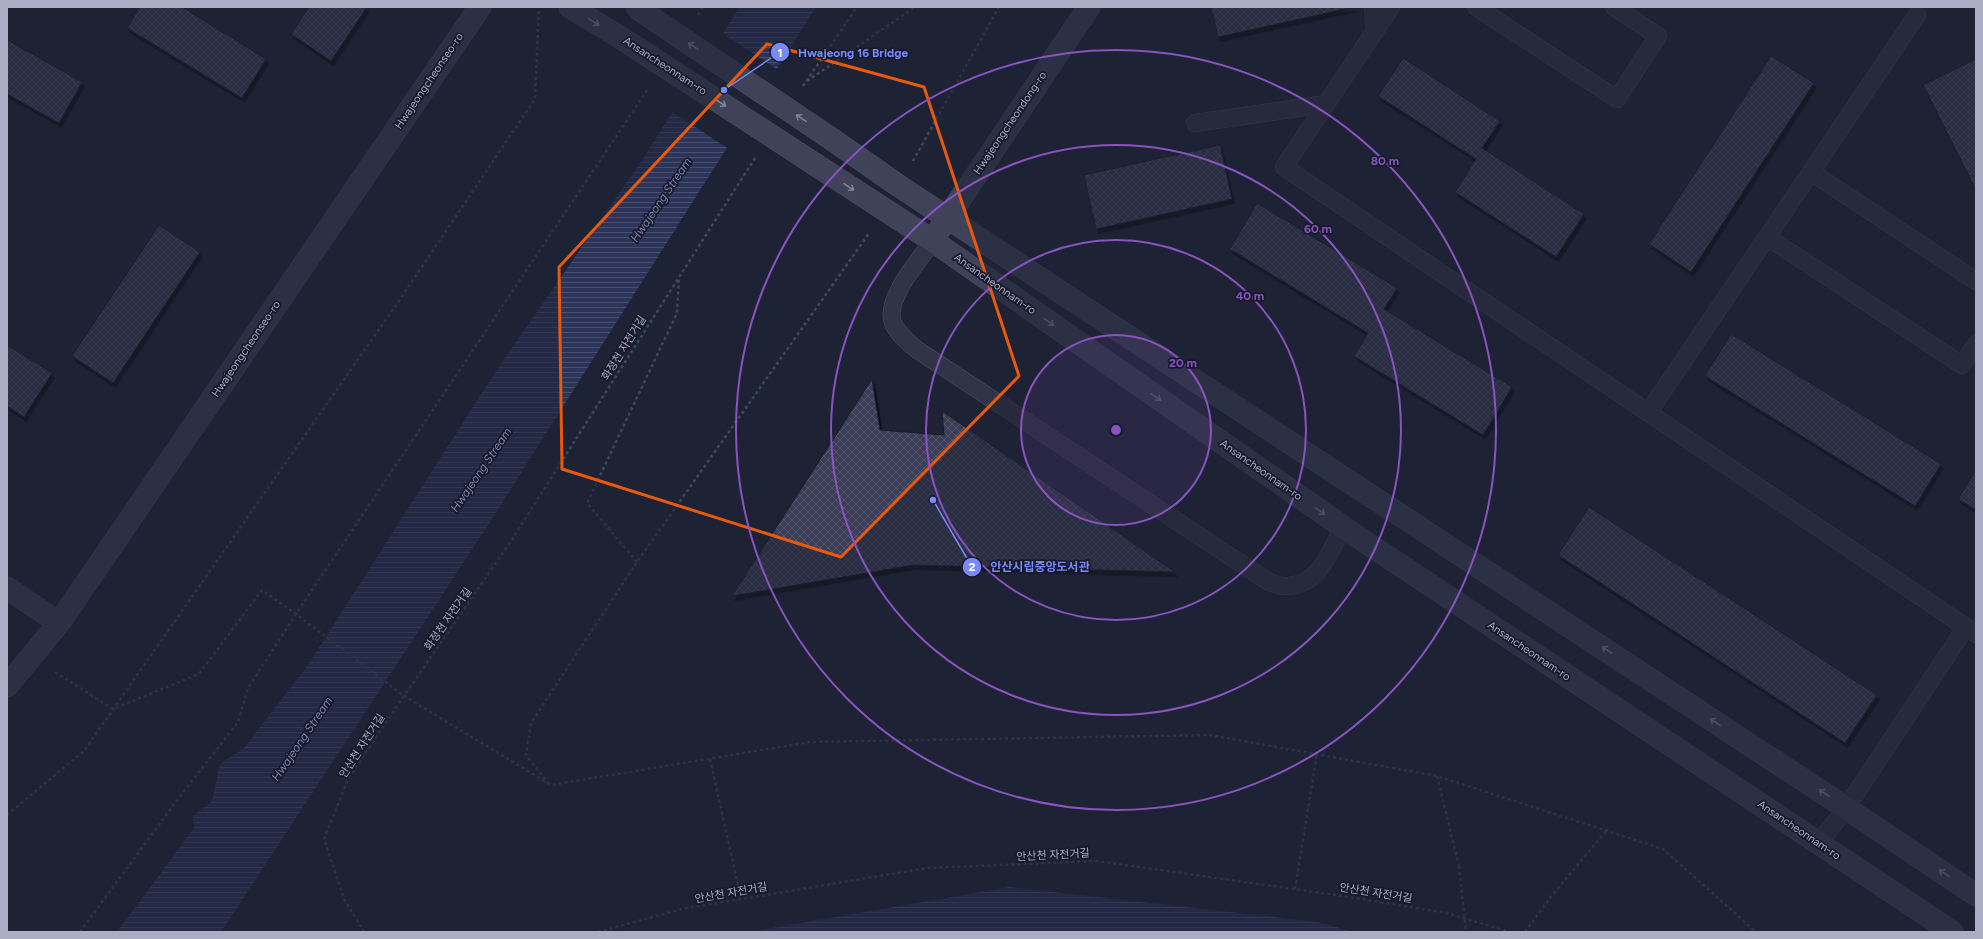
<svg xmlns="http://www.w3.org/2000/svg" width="1983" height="939" font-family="Figtree,'Noto Sans KR',sans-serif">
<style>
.water{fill:url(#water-rules)}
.pier{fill:#1e2235}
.building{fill:url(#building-cross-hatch);stroke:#191c2c;filter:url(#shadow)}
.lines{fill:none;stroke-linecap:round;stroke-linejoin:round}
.lane-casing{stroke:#4c4f61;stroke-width:18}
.secondary-casing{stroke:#4c4f61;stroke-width:23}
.path{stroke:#3d4b54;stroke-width:2.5;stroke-dasharray:3 3;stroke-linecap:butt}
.lane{stroke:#313446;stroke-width:17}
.secondary{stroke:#3f4259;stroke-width:22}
.secondary-bridge-casing{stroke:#4c4f61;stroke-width:23;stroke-linecap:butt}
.path-bridge{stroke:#3d4b54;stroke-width:2.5;stroke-dasharray:3 3;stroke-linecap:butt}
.secondary-bridge{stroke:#3f4259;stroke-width:22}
.oneway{stroke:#808399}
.marked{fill:none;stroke:#e8590c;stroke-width:3;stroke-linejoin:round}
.ring{fill:none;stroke:#8953c0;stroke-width:2}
.labels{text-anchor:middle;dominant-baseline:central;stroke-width:3.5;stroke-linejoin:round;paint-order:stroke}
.street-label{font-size:11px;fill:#abaec4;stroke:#171a2a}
.water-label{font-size:12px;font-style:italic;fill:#7a83b2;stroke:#171a2a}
.centre{fill:#8953c0;stroke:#171a2a;stroke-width:2}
.ring-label{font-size:12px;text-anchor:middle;font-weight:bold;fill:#8953c0;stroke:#171a2a;stroke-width:3.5;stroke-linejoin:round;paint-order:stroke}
.leader{fill:none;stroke:#7889fb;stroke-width:1.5}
.callout-dot{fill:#7889fb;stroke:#171a2a;stroke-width:1.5}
.mark-label{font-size:12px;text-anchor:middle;font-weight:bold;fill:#fff}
.callout-label{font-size:12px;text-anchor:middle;font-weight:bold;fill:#7889fb;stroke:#171a2a;stroke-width:3.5;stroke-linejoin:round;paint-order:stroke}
</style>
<defs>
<pattern id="water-rules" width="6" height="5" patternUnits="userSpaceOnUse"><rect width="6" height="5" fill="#2d3459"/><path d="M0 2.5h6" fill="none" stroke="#494f6f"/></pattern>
<pattern id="building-cross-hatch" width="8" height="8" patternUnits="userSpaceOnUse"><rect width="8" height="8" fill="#3a3e57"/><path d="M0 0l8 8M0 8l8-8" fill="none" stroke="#54576e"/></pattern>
<filter id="shadow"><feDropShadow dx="2.5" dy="4.5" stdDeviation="0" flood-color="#0009"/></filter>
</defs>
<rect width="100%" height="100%" fill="#1e2235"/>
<!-- water -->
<path class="water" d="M740 7H816L490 522 221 932H117L194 828 193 816 212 801 220 764 244 748 306 668 496 371 638 166Z
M1010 887 1318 922 1354 932H749Z"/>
<!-- pier -->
<path class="pier" d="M721 32 778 70 729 149 671 111Z"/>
<!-- building -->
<path class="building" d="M140 7H182L266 59 242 98 127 28Z
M309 7H367L331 61 291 34Z
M1211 7H1354L1218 37Z
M7 40 82 82 59 123 7 94Z
M1771 56 1814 83 1691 272 1649 244Z
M1403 58 1500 121 1482 148 1584 214 1556 257 1455 192 1476 159 1378 96Z
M1976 59V190L1923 85Z
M1220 145 1232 199 1096 229 1084 175Z
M1257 203 1397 288 1384 309 1512 387 1483 435 1354 356 1368 333 1230 249Z
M159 225 200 252 113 383 72 356Z
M1731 334 1941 464 1915 506 1705 376Z
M7 345 52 373 24 417 7 406Z
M872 379 880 430 944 435 942 411 1175 572 913 565 732 596Z
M1976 470V510L1958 499Z
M1589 507 1877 695 1845 743 1558 555Z"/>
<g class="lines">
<defs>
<path id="lane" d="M1373 7 1375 32
M1391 7 1284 167 1976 634
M1476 7 1617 99 1658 36 1614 7
M1195 123 1326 104
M1811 172 1976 281
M1767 237 1962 365 1976 344
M933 241C920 259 884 299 893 323 897 333 908 342 916 349L1269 582C1273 583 1279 586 1284 586 1318 588 1330 552 1343 527
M1648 413 1917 15
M1819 843 1846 808 1966 627"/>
<path id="secondary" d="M570 7 618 36
M833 140 899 186 1846 808 1976 895
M816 165 933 241 1343 527 1952 932
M940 229 1089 7
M7 588 59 623
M7 686 59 623 480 7"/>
</defs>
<!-- lane casing -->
<use href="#lane" class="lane-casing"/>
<!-- secondary casing -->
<use href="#secondary" class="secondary-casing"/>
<!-- path -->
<path class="path" d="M698 15 703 7
M807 81 915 7
M803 86 857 7
M755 158 511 541 404 696 551 785 810 742 1210 735 1437 776 1663 849 1756 932
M913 161 999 7
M637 562 587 503 677 313 679 277
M55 672 113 709 199 674 262 590 296 614 648 89
M710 759 741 899
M1437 776 1459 866
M549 784 526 755 531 723 637 562 870 232
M7 815 84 751 394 308 535 99 539 7
M1295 889 1317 754
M80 932 178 799 238 722 248 688 296 614 404 696 349 777 324 839 344 899 364 932
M598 932 682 909 927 868 1097 861 1336 895 1447 913 1510 932
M1525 932 1550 898 1606 831"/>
<!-- lane -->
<use href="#lane" class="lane"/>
<!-- secondary -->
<use href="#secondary" class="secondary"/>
<defs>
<path id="secondary-bridge" d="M637 8 833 140
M618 36 816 165"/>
</defs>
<!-- secondary-bridge casing -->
<use href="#secondary-bridge" class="secondary-bridge-casing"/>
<!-- path-bridge -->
<path class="path-bridge" d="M1459 866 1466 932"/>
<!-- secondary-bridge -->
<use href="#secondary-bridge" class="secondary-bridge"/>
</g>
<!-- one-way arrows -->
<defs><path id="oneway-shaft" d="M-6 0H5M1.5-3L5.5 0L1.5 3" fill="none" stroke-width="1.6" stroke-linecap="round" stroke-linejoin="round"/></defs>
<g class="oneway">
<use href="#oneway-shaft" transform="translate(594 22) rotate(31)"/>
<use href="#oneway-shaft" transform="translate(693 46) rotate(-146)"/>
<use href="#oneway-shaft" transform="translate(721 103) rotate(33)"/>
<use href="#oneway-shaft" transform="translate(801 118) rotate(-146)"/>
<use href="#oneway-shaft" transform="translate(849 187) rotate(34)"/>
<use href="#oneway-shaft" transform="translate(1049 322) rotate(35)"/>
<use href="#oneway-shaft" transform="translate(1156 397) rotate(35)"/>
<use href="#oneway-shaft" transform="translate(1320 511) rotate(35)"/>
<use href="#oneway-shaft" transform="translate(1607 650) rotate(-147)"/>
<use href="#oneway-shaft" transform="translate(1715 722) rotate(-147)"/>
<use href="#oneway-shaft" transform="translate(1824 793) rotate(-147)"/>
<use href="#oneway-shaft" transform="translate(1944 873) rotate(-146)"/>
</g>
<!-- marked area -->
<path d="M0 0H1983V939H0ZM767 44 924 87 1019 376 841 557 562 469 559 267Z" fill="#1e2235" fill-opacity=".55" fill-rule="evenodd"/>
<path class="marked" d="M767 44 924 87 1019 376 841 557 562 469 559 267Z"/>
<!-- distance rings -->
<circle cx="1116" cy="430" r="95" fill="#8953c0" fill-opacity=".12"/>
<g class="ring">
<circle cx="1116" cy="430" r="95"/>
<circle cx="1116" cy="430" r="190"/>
<circle cx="1116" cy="430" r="285"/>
<circle cx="1116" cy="430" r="380"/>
</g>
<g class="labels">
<!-- street labels -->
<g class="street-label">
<text transform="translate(665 66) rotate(33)">Ansancheonnam-ro</text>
<text transform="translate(429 81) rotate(-56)">Hwajeongcheonseo-ro</text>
<text transform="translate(1010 123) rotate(-56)">Hwajeongcheondong-ro</text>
<text transform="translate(995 284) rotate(35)">Ansancheonnam-ro</text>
<text transform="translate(624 348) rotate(-58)">화정천 자전거길</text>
<text transform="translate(246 349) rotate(-56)">Hwajeongcheonseo-ro</text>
<text transform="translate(1261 470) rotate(35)">Ansancheonnam-ro</text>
<text transform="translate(448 619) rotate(-55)">화정천 자전거길</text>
<text transform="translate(1529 651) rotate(34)">Ansancheonnam-ro</text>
<text transform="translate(362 746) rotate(-57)">안산천 자전거길</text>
<text transform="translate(1799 830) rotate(34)">Ansancheonnam-ro</text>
<text transform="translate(1053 855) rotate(-3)">안산천 자전거길</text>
<text transform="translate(731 893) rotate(-10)">안산천 자전거길</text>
<text transform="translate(1376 893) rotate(9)">안산천 자전거길</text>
</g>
<!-- water labels -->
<g class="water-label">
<text transform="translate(661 200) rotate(-56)">Hwajeong Stream</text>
<text transform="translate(481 470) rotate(-56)">Hwajeong Stream</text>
<text transform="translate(302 739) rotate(-56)">Hwajeong Stream</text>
</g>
</g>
<circle cx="1116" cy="430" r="6" class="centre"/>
<g class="ring-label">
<text x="1385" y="165">80 m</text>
<text x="1318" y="233">60 m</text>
<text x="1250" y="300">40 m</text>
<text x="1183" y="367">20 m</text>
</g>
<!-- callouts -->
<path class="leader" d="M724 90L780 52M933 500L972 567"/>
<g class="callout-dot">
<circle cx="724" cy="90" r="4"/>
<circle cx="933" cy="500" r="4"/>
<circle cx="780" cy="52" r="10"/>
<circle cx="972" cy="567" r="10"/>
</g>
<g class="mark-label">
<text x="780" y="57">1</text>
<text x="972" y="571">2</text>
</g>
<g class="callout-label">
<text x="853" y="57">Hwajeong 16 Bridge</text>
<text x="1040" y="571">안산시립중앙도서관</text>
</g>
<!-- border -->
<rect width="1983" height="939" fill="none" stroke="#abaec4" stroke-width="16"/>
</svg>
